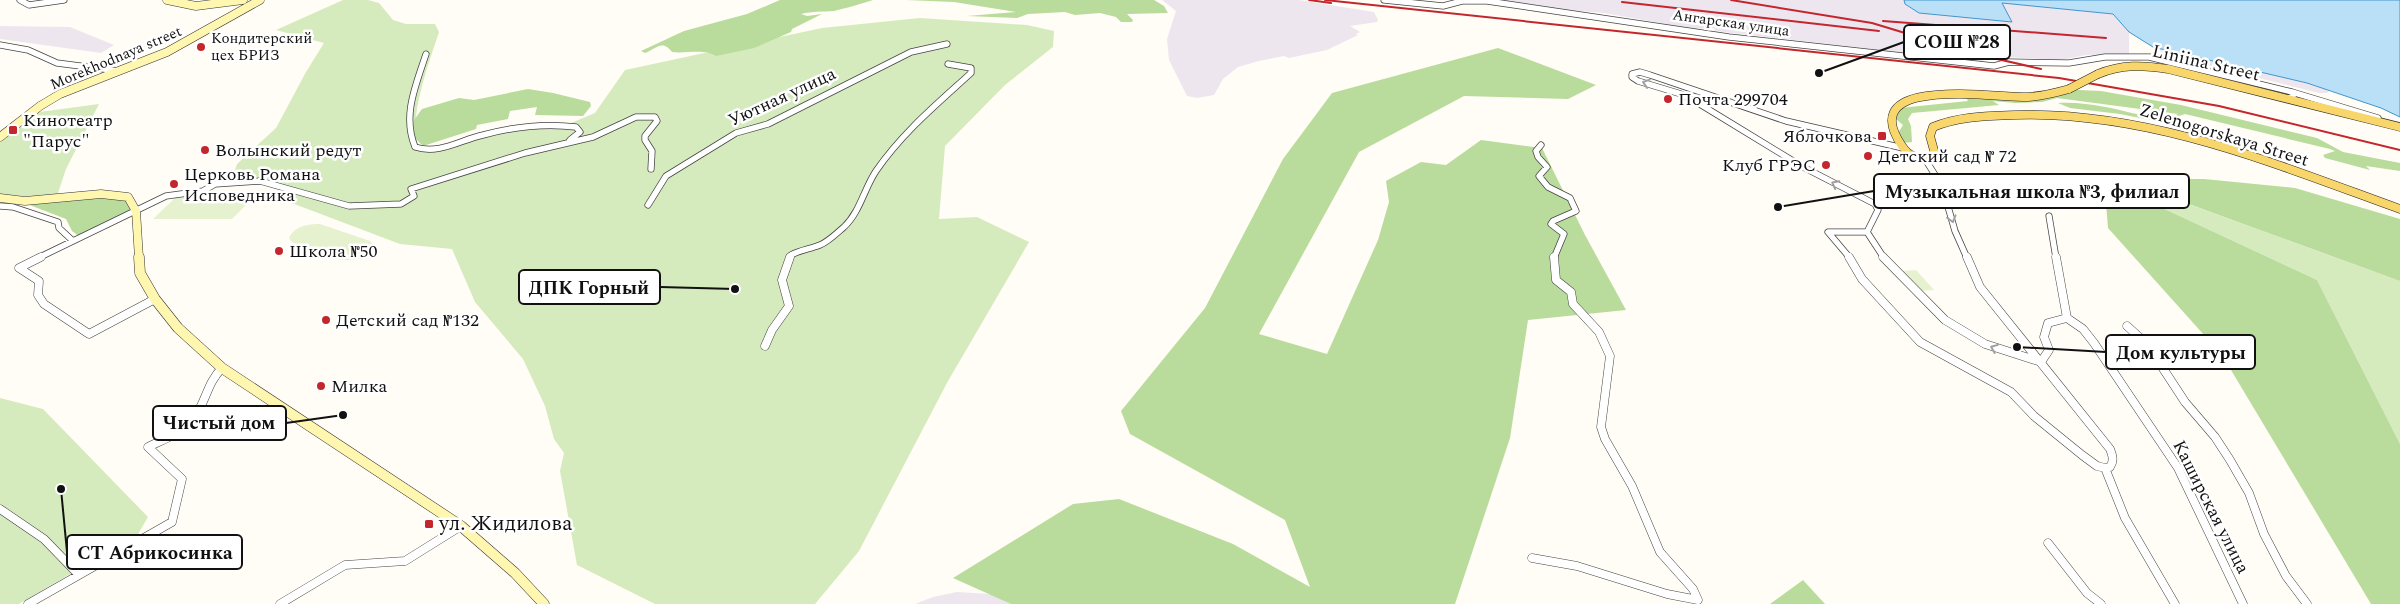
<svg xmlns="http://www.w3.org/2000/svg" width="2400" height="604" font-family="Spectral,serif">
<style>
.industrial{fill:#eee6ef}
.green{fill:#d5ebbd}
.forest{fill:#b9dc9c}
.pitch{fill:#e6f2cf}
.water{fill:#b9e0f7;stroke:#3f96cf}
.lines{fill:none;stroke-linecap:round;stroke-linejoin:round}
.street-far1-casing{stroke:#444;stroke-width:7}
.street-casing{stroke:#444;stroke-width:9}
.secondary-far1-casing{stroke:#333;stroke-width:9}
.secondary-casing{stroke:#333;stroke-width:11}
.primary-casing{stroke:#222;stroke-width:9}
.street-far1{stroke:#fff;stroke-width:5.5}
.street{stroke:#fff;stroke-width:8}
.secondary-far1{stroke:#fff6b0;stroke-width:8}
.secondary{stroke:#fff6b0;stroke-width:10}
.primary{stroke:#f9d66b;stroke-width:8}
.rail{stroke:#c4262e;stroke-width:2}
.primary-bridge-casing{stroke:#222;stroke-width:9;stroke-linecap:butt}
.primary-bridge{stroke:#f9d66b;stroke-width:8}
.oneway{stroke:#a0a0a0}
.poi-dot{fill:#c4262e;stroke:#fff;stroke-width:2}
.labels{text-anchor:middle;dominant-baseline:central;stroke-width:5;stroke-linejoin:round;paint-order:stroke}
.far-street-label{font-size:15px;fill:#111;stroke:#fff}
.far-poi-label{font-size:15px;fill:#111;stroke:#fff;text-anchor:start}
.street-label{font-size:18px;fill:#111;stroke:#fff}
.poi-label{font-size:18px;fill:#111;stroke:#fff;text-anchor:start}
.near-poi-label{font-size:21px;fill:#111;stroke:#fff;text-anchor:start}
.leader{fill:none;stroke:#111;stroke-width:2}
.callout-dot{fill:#111;stroke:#fff;stroke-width:2}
.callout{fill:#fff;stroke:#111;stroke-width:2}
.callout-label{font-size:19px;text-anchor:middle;font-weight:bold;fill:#111}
</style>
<rect width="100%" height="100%" fill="#fffdf5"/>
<!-- industrial -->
<path class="industrial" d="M1162 0H1299L1374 12 1378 20 1377 22 1350 26 1360 32 1356 34 1358 35 1327 50 1289 58 1284 56 1259 61 1238 67 1223 79 1214 95 1197 98 1187 96 1169 60 1167 39 1176 11Z
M1496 0H1904L1905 4 1919 13 2011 22 2001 3 2113 14 2129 32V54L2086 55 2061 60 1984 56 1983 62 1715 31 1714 28 1693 29 1604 13 1567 10Z
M0 26 70 27 114 45 101 53 0 39Z
M2153 47 2307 83 2329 91 2327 93H2319L2167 55Z
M957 592 990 594 1012 604H915L933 597Z"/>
<!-- green -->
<path class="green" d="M343 0H368L379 3 393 20 406 24H435L439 32C431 57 405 125 420 148L439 147 484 134 542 125 571 123 595 113 625 70 822 28 920 18 1027 25 1054 31 1053 47 1005 85 945 146 939 219 977 217 1029 242 948 381 859 551 815 604H655L577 565 560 471 564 453 554 439 545 406 523 359 475 302 452 249 400 244 289 202 283 185 258 179H225L234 173 237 164 276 128 306 72 324 43 276 30Z
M99 104 66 169 57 196 32 197 0 194V140L17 129 32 113Z
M2163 195 2400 281V444L2317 280 2156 205Z
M0 398 43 409 148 517 138 534 19 604H0Z"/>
<!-- forest -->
<path class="forest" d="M780 0H873C864 3 843 9 834 11 822 12 813 11 801 14L807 16 822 14 792 29 791 32 754 48 716 56C704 48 686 54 672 52 662 39 656 49 645 53L641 51 684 31 747 14Z
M906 0H1154L1164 6 1168 13 1127 14 1133 20 1132 22H1121L1116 17 1100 13 1075 15 1065 12 1028 14 1017 18 967 16 1016 12 954 2Z
M1498 48 1596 85 1568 99 1464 96 1359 152 1259 334 1327 354 1378 240 1389 202 1386 181 1421 162 1446 165 1481 140 1542 148 1585 235 1626 310 1528 320 1510 438 1455 604H1011L953 578 1073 504 1119 499 1233 544 1310 587 1285 520 1130 434 1121 411 1205 308 1283 159 1332 93Z
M528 89 553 93 590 102 591 106 583 116 535 115 537 107 510 111 508 119 477 125 476 129 423 146 413 136 414 120 422 109 459 98 474 100Z
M2056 89 2101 91 2181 105 2317 138 2343 152 2400 163V171L2366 166 2370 170 2325 158 2323 155 2335 151 2330 149 2185 114 2160 122 2120 114 2070 108 2058 103C2073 102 2090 104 2105 107 2125 110 2159 123 2178 114L2057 98 2042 102 2015 103 1993 101 1999 105 1912 113 1908 119 1911 126 1912 142 1903 143 1898 133 1903 125 1890 114 1899 112 1900 108 1968 101 1966 97 2033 95Z
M2104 179H2204L2295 188 2400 219V281L2164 195 2156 205 2317 280 2400 444V604H2371L2222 355 2108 228Z
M116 195 129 202 131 207 127 214 80 237 72 231 66 219 27 204Z
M1803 580 1825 604H1770Z"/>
<!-- pitch -->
<path class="pitch" d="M175 198H253L232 219H153Z
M320 224 370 241 373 244V249C354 269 331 258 309 249 302 247 293 245 289 238 294 226 309 224 320 224Z
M1916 270 1934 290 1920 291 1902 271Z"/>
<!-- water -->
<path class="water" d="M1904 0H2400V117L2381 108 2307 83 2153 47 2129 32 2113 14 2002 3 2012 22 1919 13 1905 4Z"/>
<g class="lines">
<defs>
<path id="street-far1" d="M20 0 29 5 64 0
M1384 0 1443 6 1462 1H1487L1729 37 1994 66 2009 62 2069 63 2105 57H2149L2292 92 2293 96 2287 99
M0 45 28 50 57 63 119 71
M426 54C416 85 402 115 415 147 439 155 460 140 483 135 513 127 545 123 576 127L580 132 570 140
M2292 92 2378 118
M1541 145 1536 151 1538 157 1547 167 1539 176 1548 187 1570 198 1576 211 1553 221 1551 224 1564 234 1554 258
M1925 159 1942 186 1955 231 1967 258
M648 205 666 176 736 133 768 124 911 52 947 44
M0 206 13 207 58 222 59 228 73 241
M2049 216 2056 258
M38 258 166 196 203 191 215 184 260 181 349 206 401 204 414 196 411 189 525 153 593 137 636 117H655L657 121 645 136V140L652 151 651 169
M790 258 791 255C800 250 810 249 820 245 828 242 837 233 844 227 860 212 864 189 876 171 902 133 937 104 971 73V68L948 64
M1850 258 1828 232H1867
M1884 258 1867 232 1878 210 1875 204 1803 167 1698 103 1681 94 1638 81 1632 77V74L1640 72 1650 75 1786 121 1903 148"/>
<path id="street" d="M41 257 19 268 39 281 38 295 44 304 89 334 155 299
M1849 257 1862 279 1920 342 2011 392 2034 416 2082 455 2097 466 2105 468
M1883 257 1945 320 1985 344 2041 362
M1967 257 1980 287 2110 449C2113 456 2114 461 2110 467L2105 468 2125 518 2175 604
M2056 257 2067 318 2083 329 2094 343 2178 468 2243 604
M2127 326 2147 344 2185 402 2215 437 2230 460 2249 493 2264 534 2286 576 2307 604
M765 346 772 330 789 306 782 280 790 257
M2041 362 2049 350 2044 337 2048 323 2067 318
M0 509 44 539 78 574
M2048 543 2087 593 2101 604
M1532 558 1577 566 1667 594 1698 600 1693 589 1660 552 1632 486 1605 439 1601 427 1610 356 1599 332 1573 304 1571 292 1556 280 1554 257
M28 604 172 522 182 479 148 447C164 439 183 433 194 418 206 402 207 383 222 368
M280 604 345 565 405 561 461 526"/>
<path id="secondary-far1" d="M167 0 196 6 243 0
M0 137 40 106 60 94 167 52 260 0
M0 198 25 201 101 194 128 197 136 211 139 258"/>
<path id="secondary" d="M139 257 140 273 155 299 178 328 222 368 461 526 515 573 544 604"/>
<path id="primary" d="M2098 74C2122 64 2143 65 2168 69L2400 127
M2069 89C2055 93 2042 96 2028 97 1997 98 1853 74 1902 146 1910 158 1919 159 1932 159L1935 154 1930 136 1933 127C1959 116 1988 116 2015 115 2150 111 2275 164 2400 209"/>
</defs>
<!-- street-far1 casing -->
<use href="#street-far1" class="street-far1-casing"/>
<!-- street casing -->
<use href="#street" class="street-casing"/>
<!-- secondary-far1 casing -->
<use href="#secondary-far1" class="secondary-far1-casing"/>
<!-- secondary casing -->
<use href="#secondary" class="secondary-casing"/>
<!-- primary casing -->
<use href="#primary" class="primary-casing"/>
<!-- street-far1 -->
<use href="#street-far1" class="street-far1"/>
<!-- street -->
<use href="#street" class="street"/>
<!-- secondary-far1 -->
<use href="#secondary-far1" class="secondary-far1"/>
<!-- secondary -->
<use href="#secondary" class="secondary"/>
<!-- primary -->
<use href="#primary" class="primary"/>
<!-- rail -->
<path class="rail" d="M1309 0 1331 3
M1325 0 2059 78 2219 106 2400 150
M1731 0 1872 23 1971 53 2041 69
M1622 2 1879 31
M1883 21 2106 38"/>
<defs>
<path id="primary-bridge" d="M2069 89 2098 74"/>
</defs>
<!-- primary-bridge casing -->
<use href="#primary-bridge" class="primary-bridge-casing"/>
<!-- primary-bridge -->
<use href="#primary-bridge" class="primary-bridge"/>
</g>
<!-- one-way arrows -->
<defs><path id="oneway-chevron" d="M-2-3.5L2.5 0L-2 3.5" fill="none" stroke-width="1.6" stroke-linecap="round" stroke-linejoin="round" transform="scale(1.25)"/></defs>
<g class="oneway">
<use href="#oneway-chevron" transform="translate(1646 83) rotate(-162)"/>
<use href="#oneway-chevron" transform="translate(1835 184) rotate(-153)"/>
<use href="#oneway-chevron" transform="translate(1952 219) rotate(74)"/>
<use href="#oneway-chevron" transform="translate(1994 348) rotate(-158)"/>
</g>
<!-- markers -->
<g class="poi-dot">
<circle cx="201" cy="47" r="5"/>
<circle cx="1668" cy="99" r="5"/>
<rect x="8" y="125" width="10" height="10" rx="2.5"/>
<rect x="1877" y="131" width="10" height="10" rx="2.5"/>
<circle cx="205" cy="150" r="5"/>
<circle cx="1868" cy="156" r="5"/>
<circle cx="1826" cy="165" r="5"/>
<circle cx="174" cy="184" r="5"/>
<circle cx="279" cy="251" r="5"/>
<circle cx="326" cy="320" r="5"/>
<circle cx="321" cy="386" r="5"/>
<rect x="424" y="519" width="10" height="10" rx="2.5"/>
</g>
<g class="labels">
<!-- far-street labels -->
<g class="far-street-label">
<text transform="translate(1731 23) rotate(8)">Ангарская улица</text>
<text transform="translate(116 58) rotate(-23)">Morekhodnaya street</text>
</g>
<!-- far-poi labels -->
<g class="far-poi-label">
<text x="211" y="38">Кондитерский<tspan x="211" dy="17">цех БРИЗ</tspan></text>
</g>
<!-- street labels -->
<g class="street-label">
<text transform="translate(2206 63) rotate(13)">Liniina Street</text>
<text transform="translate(782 97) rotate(-25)">Уютная улица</text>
<text transform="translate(2224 135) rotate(17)">Zelenogorskaya Street</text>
<text transform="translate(2211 507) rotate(63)">Каширская улица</text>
</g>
<!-- poi labels -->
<g class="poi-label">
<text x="1678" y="99">Почта 299704</text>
<text x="23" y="120">Кинотеатр<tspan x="23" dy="21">"Парус"</tspan></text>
<text x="1872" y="136" text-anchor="end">Яблочкова</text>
<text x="215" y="150">Волынский редут</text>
<text x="1878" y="156">Детский сад № 72</text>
<text x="1816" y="165" text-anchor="end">Клуб ГРЭС</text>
<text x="184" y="174">Церковь Романа<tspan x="184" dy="21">Исповедника</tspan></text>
<text x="289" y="251">Школа №50</text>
<text x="336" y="320">Детский сад №132</text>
<text x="331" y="386">Милка</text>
</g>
<!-- near-poi labels -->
<g class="near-poi-label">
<text x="439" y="524">ул. Жидилова</text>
</g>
</g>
<!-- callouts -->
<path class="leader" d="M1819 73L1904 42M1778 207L1874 191M735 289L660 287M2017 347L2106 352M343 415L286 423M61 489L67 552"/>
<g class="callout-dot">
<circle cx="1819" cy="73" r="5"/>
<circle cx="1778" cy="207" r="5"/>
<circle cx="735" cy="289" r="5"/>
<circle cx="2017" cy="347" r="5"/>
<circle cx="343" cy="415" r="5"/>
<circle cx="61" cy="489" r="5"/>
</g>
<g class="callout">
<rect x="1904" y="25" width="106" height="34" rx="5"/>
<rect x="1874" y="174" width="315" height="34" rx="5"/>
<rect x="519" y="270" width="141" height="34" rx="5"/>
<rect x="2106" y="335" width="149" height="34" rx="5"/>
<rect x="153" y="406" width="133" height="34" rx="5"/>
<rect x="67" y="535" width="175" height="34" rx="5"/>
</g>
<g class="callout-label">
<text x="1957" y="48">СОШ №28</text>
<text x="2032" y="198">Музыкальная школа №3, филиал</text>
<text x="589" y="294">ДПК Горный</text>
<text x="2181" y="359">Дом культуры</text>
<text x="219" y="429">Чистый дом</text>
<text x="155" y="559">СТ Абрикосинка</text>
</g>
</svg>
